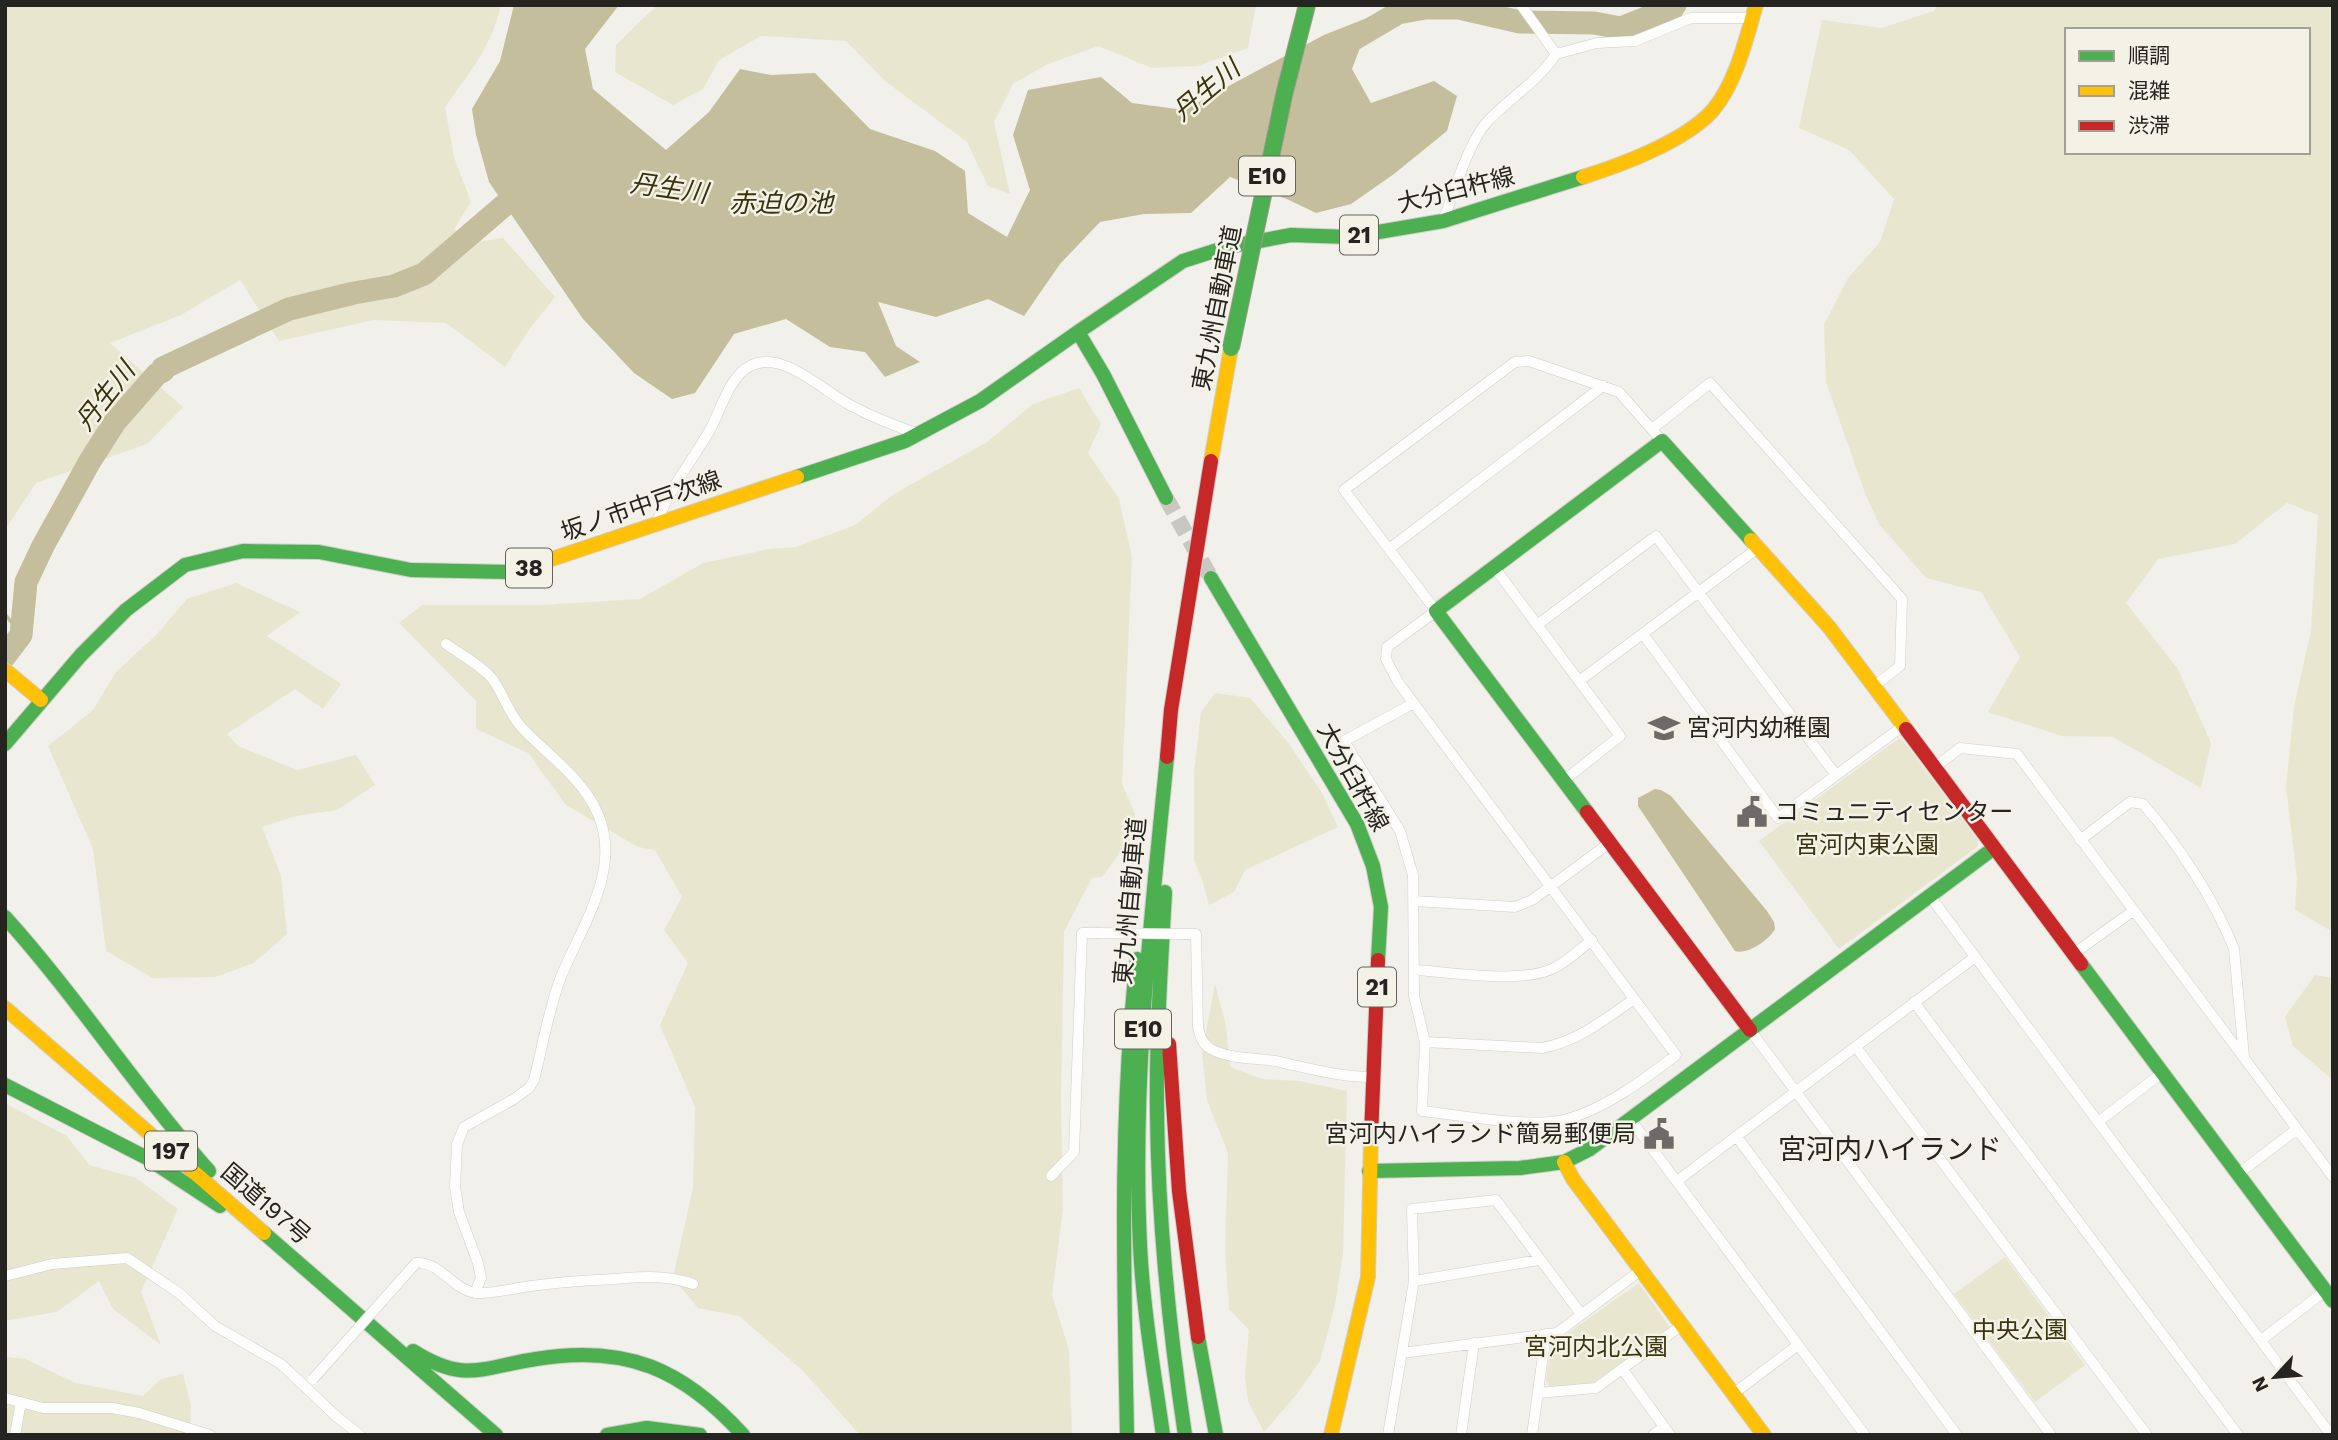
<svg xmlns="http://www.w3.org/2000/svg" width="2338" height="1440" font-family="'Work Sans','Noto Sans JP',sans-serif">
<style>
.green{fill:#e9e6d0;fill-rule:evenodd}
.water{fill:#c4be9d}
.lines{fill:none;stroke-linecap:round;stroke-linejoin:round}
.stream{stroke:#c4be9d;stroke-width:3.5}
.river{stroke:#c4be9d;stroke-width:23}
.primary-tunnel{stroke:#c8c7c2;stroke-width:16;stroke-dasharray:16 8;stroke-linecap:butt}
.street-casing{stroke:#cfceca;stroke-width:11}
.fast-casing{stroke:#cfceca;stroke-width:16}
.slow-casing{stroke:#cfceca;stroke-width:16}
.jam-casing{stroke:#cfceca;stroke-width:16}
.street{stroke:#fdfdfc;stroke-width:10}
.fast{stroke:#4caf50;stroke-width:14}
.slow{stroke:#ffc107;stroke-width:14}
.jam{stroke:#c62828;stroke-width:14}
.street-bridge-casing{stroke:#cfceca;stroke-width:11;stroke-linecap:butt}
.fast-bridge-casing{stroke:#9e9b89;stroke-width:18;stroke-linecap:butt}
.street-bridge{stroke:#fdfdfc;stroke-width:10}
.fast-bridge{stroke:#4caf50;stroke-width:16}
.labels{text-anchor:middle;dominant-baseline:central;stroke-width:5;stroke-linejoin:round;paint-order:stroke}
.shield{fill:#f4f2e7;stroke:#63625c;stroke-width:2}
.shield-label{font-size:23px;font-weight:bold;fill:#252420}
.street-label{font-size:24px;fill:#252420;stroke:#f4f2e7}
.poi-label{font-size:24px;fill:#252420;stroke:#f4f2e7;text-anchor:start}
.park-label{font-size:24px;fill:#3c3610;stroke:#f4f2e7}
.water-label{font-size:26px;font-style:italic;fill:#39330c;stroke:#f4f2e7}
.quarter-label{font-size:28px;fill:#252420;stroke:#f4f2e7}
</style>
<rect width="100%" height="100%" fill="#f1f0ea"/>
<!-- green -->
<path class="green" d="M5 5H501C492 46 469 74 445 107L454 157 471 202 454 229 477 242 503 238 555 297 528 331 505 367 446 323 374 320 279 341 240 280 181 315 110 343 183 407 147 444 36 483 5 530Z
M657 5H1256L1248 48 1198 66 1152 68 1098 46 1046 65 1013 84 994 122 1010 194 988 186 967 142 885 81 846 41 761 36 719 60 703 89 673 105 615 72 616 45Z
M1938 5H2333V932L2295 910 2297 878 2286 787 2294 707 2311 630 2318 515 2287 503 2235 544 2158 559 2126 603 2178 669 2211 743 2201 788 2113 737 2062 736 1988 712 2020 657 1981 592 1926 578 1879 524 1866 496 1826 382 1824 325 1848 278 1880 242 1894 199 1849 150 1799 128 1822 20 1882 28 1934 11ZM2067 30H2308V152H2067Z
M1079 388 1101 424 1088 453 1119 499 1132 557 1122 784 1135 814 1132 836 1102 877 1092 878 1064 932 1061 1098 1063 1209 1052 1295 1069 1350 1072 1435H860L803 1371 739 1316 698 1308 673 1278 693 1188 695 1107 660 1025 688 963 664 930 682 897 655 850 638 847 566 805 528 753 476 729V701L399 623 422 605H541L640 599 703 563 770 549 796 547 855 525 894 494 987 442 1033 404Z
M236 583 300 612 267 636 341 684 323 709 295 689 227 734 238 746 297 770 356 755 375 785 337 810 296 816 262 827 281 876 287 934 254 963 215 977 153 978 106 951 93 849 48 746 93 710 116 672 156 635 187 599Z
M1215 693 1250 698 1287 741 1322 793 1338 827 1245 870 1234 892 1209 905 1202 879 1194 860V772L1201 712Z
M1898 739H1902L1978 840 1977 847 1839 949 1759 841Z
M2315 975 2333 978V1080L2293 1046 2285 1017Z
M1215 984 1226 1025 1230 1067 1262 1079 1300 1081 1347 1091 1343 1253 1335 1305 1320 1361 1297 1394 1264 1432 1248 1401 1245 1377 1249 1330 1229 1309 1225 1248 1228 1153 1207 1100 1202 1053Z
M5 1103 67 1136 89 1165 136 1178 178 1209 141 1292 161 1345 113 1309 99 1281 57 1312 5 1321Z
M2005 1257 2085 1365 2035 1402 1954 1294Z
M1639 1283 1670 1328 1593 1383 1550 1387 1546 1380 1551 1345Z
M5 1357 25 1359 76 1383 143 1396 161 1379 183 1374 191 1406 190 1435H5Z"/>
<!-- water -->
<path class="water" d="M514 5H619L585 49 593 89 666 150 709 112 740 69 771 75 815 73 870 129 935 151 965 171 968 213 1007 237 1030 190 1013 135 1028 90 1101 77 1132 103 1184 110 1324 35 1372 16 1352 69 1371 103 1434 81 1457 96 1447 131 1394 174 1351 204 1316 213 1289 200 1230 177 1191 213 1144 214 1100 222 1060 264 1024 316 988 299 936 317 878 302 896 346 920 362 885 377 865 352 830 347 786 319 734 334 695 393 672 399 634 373 583 319 489 182 476 135 472 109 500 61Z
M1655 789 1661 790 1671 796 1767 911 1774 922 1775 929C1769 940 1748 955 1735 951L1638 806V798Z"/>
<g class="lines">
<!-- stream -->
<path class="stream" d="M5 614 21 635"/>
<!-- river -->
<path class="river" d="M1342 46 1398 13 1425 8H1459L1520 22 1594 23 1621 28 1654 15 1670 12 1675 5
M5 656 21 635 26 582 43 546 90 461 115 422 157 374 163 371V368L289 309 354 293 394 286 424 274 515 196 533 198"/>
<!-- primary-tunnel -->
<path class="primary-tunnel" d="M1166 498 1211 578"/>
<defs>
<path id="street" d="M1521 5 1556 54
M1443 221C1454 193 1468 143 1487 122 1509 98 1538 82 1556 54L1597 43 1635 41 1691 18H1751
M1652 429 1710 383 1902 599 1900 666 1873 687
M656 525C668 490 693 460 711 428 721 409 730 376 750 366 782 349 823 391 850 405 872 417 895 426 919 434
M1389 549 1603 386
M1494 567 1620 736 1562 782
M1537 625 1656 536 1836 775
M1643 634 1778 818 1903 726
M446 644C460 654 477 663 489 675 502 688 507 713 523 729 548 755 582 778 597 812 624 870 579 929 559 982 548 1014 542 1048 534 1080L529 1088 514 1099 464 1127 457 1144 455 1187 459 1212 478 1263 481 1278 475 1293
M1579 681 1758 548
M1414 703 1344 741 1400 831 1413 875 1414 996 1425 1042 1422 1111C1459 1115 1529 1128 1563 1120 1602 1111 1645 1079 1676 1055L1398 682 1386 659 1387 647 1436 611 1344 490 1515 362 1529 361 1619 392 1662 441
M1934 768 1960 748 2017 754 2333 1177
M2080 840 2130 802 2143 804C2177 843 2215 900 2234 949L2244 1057
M1930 896 2331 1435
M1414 901 1515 907 1532 900 1608 844
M1186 934H1196L1198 1027C1200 1036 1202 1044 1211 1049 1229 1059 1255 1058 1275 1061 1308 1068 1338 1077 1372 1077
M2073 954 2133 911
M1415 970C1451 972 1525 985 1556 967 1569 960 1580 949 1592 940
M1914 1002 2238 1435
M1750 1030 2051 1435
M1425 1042 1542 1048C1578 1041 1604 1020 1634 999
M1856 1047 2147 1435
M1631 1120 1865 1435
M2098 1122 2162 1073
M1737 1137 1957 1435
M2238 1174 2297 1129
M1051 1176 1074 1152 1082 933H1096
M1677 1181 1975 957
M416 1263C441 1261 453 1291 477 1293 494 1294 514 1288 531 1286 553 1283 574 1281 596 1280 630 1279 660 1272 693 1284
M5 1276 52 1264 127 1258 179 1293 215 1326 281 1364 337 1417 360 1435
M1414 1281 1539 1260
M2261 1340 2325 1291
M1402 1353 1557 1333 1641 1270
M1623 1370 1670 1435
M1538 1393 1596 1388 1682 1325
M1733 1394 1798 1345
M5 1398 43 1408H112L139 1413 210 1435
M15 1435 21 1402
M1388 1435 1414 1281 1412 1209 1496 1200 1581 1314
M1461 1435 1474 1343
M1532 1435 1546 1334
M1653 1435 1664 1427"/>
<path id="fast" d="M797 477 905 441 980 401 1078 332
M1166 498 1103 374 1078 332 1183 261 1227 247 1291 235 1349 237 1443 221 1583 177
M1211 578 1357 824 1373 866 1381 907 1378 960
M5 744 81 655 126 610 185 565 243 551 319 552 411 570 513 572
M1587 812 1436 611 1662 441 1751 540
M1165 892C1161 965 1156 1038 1157 1111 1158 1219 1169 1328 1185 1435
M5 917C78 998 137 1090 209 1171
M2081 964 2333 1301
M5 1085 147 1158 220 1206
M1369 1171 1520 1168 1564 1162 1590 1149 1994 848
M264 1233 496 1435
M1198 1337 1216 1435
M413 1351C465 1384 482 1367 536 1359 626 1344 683 1369 743 1435
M607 1435 647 1428 700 1435
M1127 1435C1124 1276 1119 1118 1137 959
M1163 1435C1154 1372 1143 1309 1140 1245 1132 1082 1151 919 1167 757"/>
<path id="slow" d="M1583 177C1621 165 1686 141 1713 110 1736 83 1746 39 1756 5
M1211 461 1231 348
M1751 540 1829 627 1906 729
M513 572 797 477
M5 670 41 700
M5 1008 264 1233
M1564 1162 1573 1179 1764 1435
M1331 1435 1368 1277 1371 1137"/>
<path id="jam" d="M1906 729 2081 964
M1167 757 1171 710 1211 461
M1587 812 1750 1030
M1169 1044 1179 1191 1198 1337
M1371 1137 1378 960"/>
</defs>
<!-- street casing -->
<use href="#street" class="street-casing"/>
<!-- fast casing -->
<use href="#fast" class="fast-casing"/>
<!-- slow casing -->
<use href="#slow" class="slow-casing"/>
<!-- jam casing -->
<use href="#jam" class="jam-casing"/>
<!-- street -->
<use href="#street" class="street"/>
<!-- fast -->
<use href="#fast" class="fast"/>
<!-- slow -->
<use href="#slow" class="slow"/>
<!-- jam -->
<use href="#jam" class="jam"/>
<defs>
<path id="street-bridge" d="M1096 933 1186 934
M313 1379 416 1263"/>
<path id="fast-bridge" d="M1231 348 1284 95 1307 5"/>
</defs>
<!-- street-bridge casing -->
<use href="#street-bridge" class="street-bridge-casing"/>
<!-- fast-bridge casing -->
<use href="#fast-bridge" class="fast-bridge-casing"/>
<!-- street-bridge -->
<use href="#street-bridge" class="street-bridge"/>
<!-- fast-bridge -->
<use href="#fast-bridge" class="fast-bridge"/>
</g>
<!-- icons -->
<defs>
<symbol id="school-bare" viewBox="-9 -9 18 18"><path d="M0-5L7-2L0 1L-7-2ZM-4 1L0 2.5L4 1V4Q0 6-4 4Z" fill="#6c6b67" stroke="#f4f2e7" stroke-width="2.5" paint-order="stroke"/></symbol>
<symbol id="civic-bare" viewBox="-9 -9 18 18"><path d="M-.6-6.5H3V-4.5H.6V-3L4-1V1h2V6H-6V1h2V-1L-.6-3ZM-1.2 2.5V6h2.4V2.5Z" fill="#6c6b67" stroke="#f4f2e7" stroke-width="2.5" paint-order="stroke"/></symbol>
</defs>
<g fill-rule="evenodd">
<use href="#school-bare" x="1642" y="706" width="44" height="44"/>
<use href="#civic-bare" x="1730" y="790" width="44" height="44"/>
<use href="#civic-bare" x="1637" y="1112" width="44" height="44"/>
</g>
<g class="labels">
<!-- shield labels -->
<g class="shield">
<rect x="1239" y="156.5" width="56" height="39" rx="5"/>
<rect x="1340" y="215.5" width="38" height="39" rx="5"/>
<rect x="506" y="548.5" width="46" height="39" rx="5"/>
<rect x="1358" y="967.5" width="38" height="39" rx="5"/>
<rect x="1115" y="1009.5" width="56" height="39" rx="5"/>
<rect x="145" y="1131.5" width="52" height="39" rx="5"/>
</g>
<g class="shield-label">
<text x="1267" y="176">E10</text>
<text x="1359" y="235">21</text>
<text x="529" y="568">38</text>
<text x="1377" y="987">21</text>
<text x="1143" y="1029">E10</text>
<text x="171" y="1151">197</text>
</g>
<!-- street labels -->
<g class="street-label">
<text transform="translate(1456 190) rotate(-14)">大分臼杵線</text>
<text transform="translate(1217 308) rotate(-79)">東九州自動車道</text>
<text transform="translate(641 506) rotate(-19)">坂ノ市中戸次線</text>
<text transform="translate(1353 777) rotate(61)">大分臼杵線</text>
<text transform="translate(1130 901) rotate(-85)">東九州自動車道</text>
<text transform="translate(266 1204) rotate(41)">国道197号</text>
</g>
<!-- poi labels -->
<g class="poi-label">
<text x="1687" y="728">宮河内幼稚園</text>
<text x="1775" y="812">コミュニティセンター</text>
<text x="1636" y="1134" text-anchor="end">宮河内ハイランド簡易郵便局</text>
</g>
<!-- park labels -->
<g class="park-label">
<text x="1867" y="845">宮河内東公園</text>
<text x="2020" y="1330">中央公園</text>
<text x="1596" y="1347">宮河内北公園</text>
</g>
<!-- water labels -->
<g class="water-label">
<text transform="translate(1206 90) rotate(-40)">丹生川</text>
<text transform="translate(669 188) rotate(8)">丹生川</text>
<text x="781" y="203">赤迫の池</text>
<text transform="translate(105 396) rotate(-52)">丹生川</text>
</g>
<!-- quarter labels -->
<g class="quarter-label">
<text x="1890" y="1149">宮河内ハイランド</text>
</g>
</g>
<!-- border -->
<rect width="2338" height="1440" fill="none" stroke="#252420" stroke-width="14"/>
<!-- legend -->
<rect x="2065" y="28" width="245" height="126" fill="#f4f2e7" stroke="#a1a097" stroke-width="2"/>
<rect x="2079" y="51" width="35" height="10" fill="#4caf50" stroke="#a1a097" stroke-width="2"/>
<text x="2128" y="63" font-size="21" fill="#252420">順調</text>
<rect x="2079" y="86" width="35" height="10" fill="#ffc107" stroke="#a1a097" stroke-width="2"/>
<text x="2128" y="98" font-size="21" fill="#252420">混雑</text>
<rect x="2079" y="121" width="35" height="10" fill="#c62828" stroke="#a1a097" stroke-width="2"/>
<text x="2128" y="133" font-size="21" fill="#252420">渋滞</text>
<!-- north arrow -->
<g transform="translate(2275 1377) rotate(244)" stroke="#f4f2e7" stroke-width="5" paint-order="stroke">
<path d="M0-5L12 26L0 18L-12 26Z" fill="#252420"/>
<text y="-10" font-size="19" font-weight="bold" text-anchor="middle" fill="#252420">N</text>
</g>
</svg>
